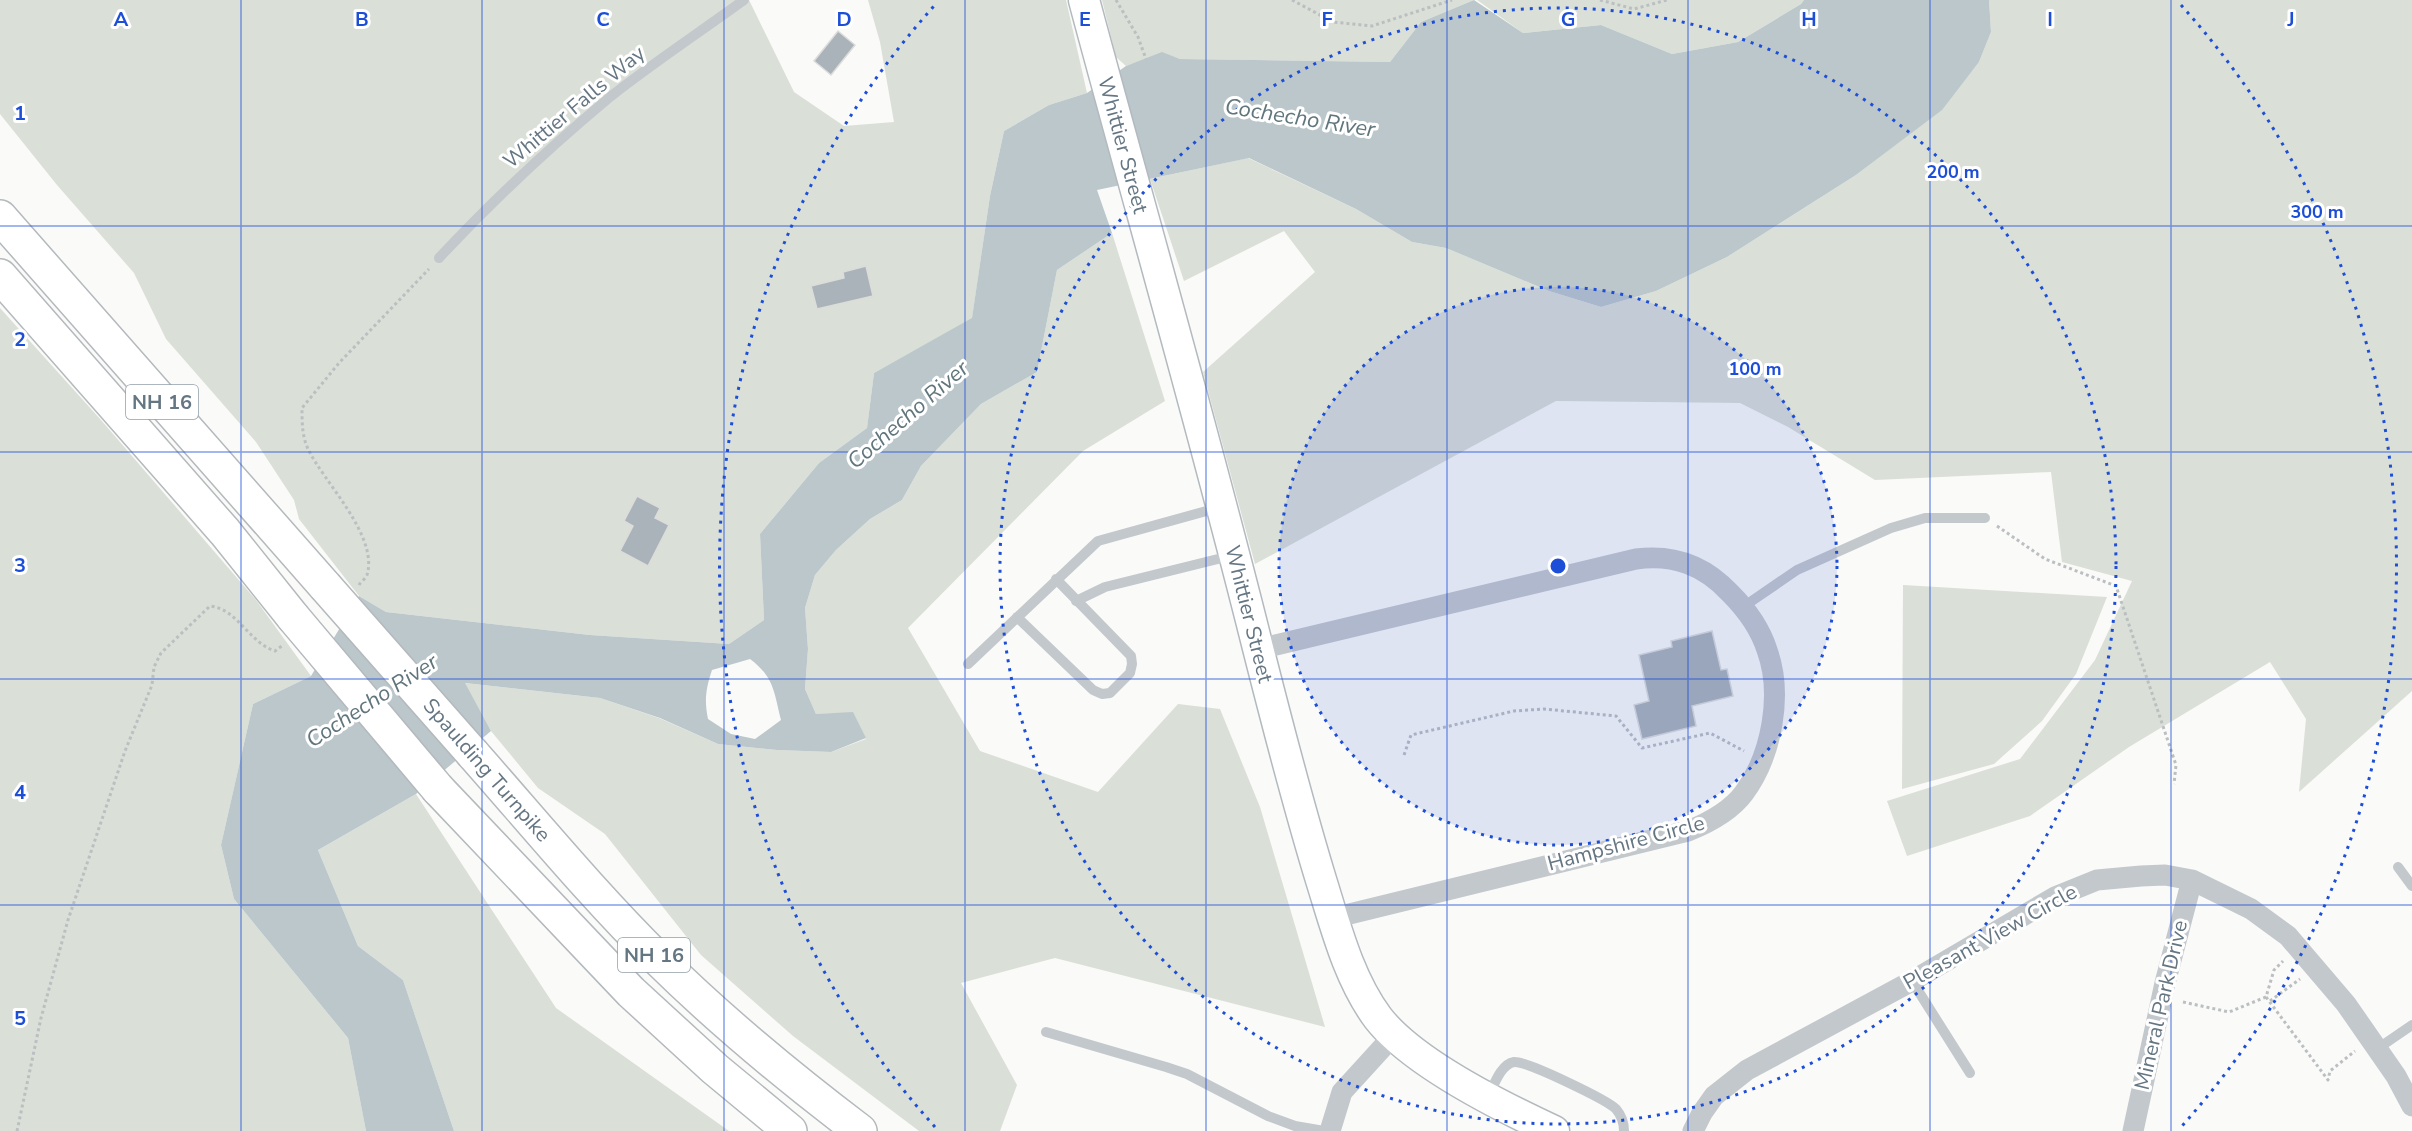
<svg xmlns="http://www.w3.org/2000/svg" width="2412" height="1131" font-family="'Nunito Sans',sans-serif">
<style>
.green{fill:#dadfd7}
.water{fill:#bbc7cb;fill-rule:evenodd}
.building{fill:#aab3b9;stroke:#dcdcda;stroke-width:1.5}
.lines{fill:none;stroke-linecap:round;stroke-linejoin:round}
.secondary-casing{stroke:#b3babf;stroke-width:33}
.highway-casing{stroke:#b4b9bd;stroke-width:36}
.path{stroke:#bbbfc2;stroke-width:3;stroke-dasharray:3 3;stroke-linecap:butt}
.lane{stroke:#c3c8cc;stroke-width:10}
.street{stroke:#c3c8cc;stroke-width:21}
.secondary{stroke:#fff;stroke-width:30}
.highway{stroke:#fff;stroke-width:33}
.highway-bridge-casing{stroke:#b4b9bd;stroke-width:36;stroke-linecap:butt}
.highway-bridge{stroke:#fff;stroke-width:33}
.grid{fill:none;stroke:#1d4ed8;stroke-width:1.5;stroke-opacity:0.55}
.ring{fill:none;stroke:#1d4ed8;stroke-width:3;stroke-dasharray:3 6}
.labels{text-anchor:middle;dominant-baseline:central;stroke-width:6;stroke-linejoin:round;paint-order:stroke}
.shield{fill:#fff;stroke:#939fa8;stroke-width:1.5}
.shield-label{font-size:20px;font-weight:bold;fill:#657683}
.street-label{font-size:21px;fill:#657683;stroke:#fff}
.water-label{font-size:22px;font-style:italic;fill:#60757c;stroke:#fff}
.grid-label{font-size:20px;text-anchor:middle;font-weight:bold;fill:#1d4ed8;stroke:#fff;stroke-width:6;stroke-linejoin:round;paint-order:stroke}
.centre{fill:#1d4ed8;stroke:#fff;stroke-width:3}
.ring-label{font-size:18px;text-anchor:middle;font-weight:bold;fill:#1d4ed8;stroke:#fff;stroke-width:6;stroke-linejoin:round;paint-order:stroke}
</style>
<rect width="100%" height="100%" fill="#fafaf8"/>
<!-- green -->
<path class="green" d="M0 0H749L794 92 844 126 894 122 880 42 868 0H1066L1087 93 1049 105 1004 131 990 196 972 319 874 373 867 428 819 463 760 534 764 620 729 644 590 635 386 612 359 596 299 519 294 500 256 442 166 339 134 273 57 185 0 114Z
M1102 0H1474L1421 22 1390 62 1180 59 1162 53 1126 66 1116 57Z
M1477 0H1804L1801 4 1738 42 1672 54 1601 25 1523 33Z
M1989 0H2412V691L2299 792 2306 719 2270 662 2129 747 2030 816 1907 856 1887 801 2020 759 2095 660 2132 581 2062 562 2051 472 1875 480 1788 427 1740 403 1556 401 1255 564 1203 372 1315 272 1284 231 1184 281 1150 179 1248 158 1356 209 1412 242 1446 248 1549 291 1601 307 1656 291 1727 257 1856 175 1941 110 1979 62 1991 32Z
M1112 233 1165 401 1083 451 908 628 980 751 1098 792 1178 704 1220 709 1260 807 1325 1027 1055 958 961 983 1017 1085 1000 1131H919L793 1036 701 955 605 834 538 788 491 731 464 683 600 698 659 718 718 744 777 750 831 752 866 739 853 713 816 714 805 689 808 649 805 608 815 575 836 550 870 519 902 500 921 466 981 404 1037 372 1057 270Z
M0 308 101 420 256 600 311 676 253 704 221 845 234 899 348 1038 366 1131H0Z
M1903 585 2107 597 2076 674 2042 721 1994 764 1902 789Z
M416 794 556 1008 729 1131H454L403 980 358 946 318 850Z"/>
<!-- water -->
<path class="water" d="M1474 0 1523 33 1601 25 1672 54 1738 42 1801 4 1804 0H1989L1991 32 1979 62 1942 110 1856 175 1727 257 1656 291 1601 307 1549 291 1446 248 1412 242 1356 209 1249 158 1097 190 1112 233 1057 270 1037 372 981 404 921 466 902 500 870 519 836 550 815 575 805 608 808 649 805 689 816 714 853 712 866 738 831 752 777 750 718 744 660 718 600 698 465 683 491 731 416 794 318 850 358 946 403 980 454 1131H366L348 1038 234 899 221 845 253 704 311 676 359 596 386 612 590 635 729 644 764 620 760 534 819 463 867 428 874 373 972 318 990 196 1004 131 1049 105 1087 93 1126 66 1162 52 1180 59 1390 62 1421 22ZM750 659C774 677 774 692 781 720L755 739 731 734 708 719C704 700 706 688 712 670Z"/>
<!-- building -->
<path class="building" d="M838 31 855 45 831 75 814 61Z
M866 266 873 296 817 309 811 286 844 278 843 272Z
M637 496 660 508 655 518 669 525 648 566 620 551 633 526 624 521Z
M1712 631 1721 670 1727 669 1733 696 1692 706 1696 726 1642 739 1634 705 1649 701 1639 655 1672 647 1671 641Z"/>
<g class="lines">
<defs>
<path id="secondary" d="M1084 0C1142 216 1204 431 1258 648 1278 727 1298 805 1322 883 1336 928 1349 979 1378 1018 1413 1063 1502 1107 1554 1131"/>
<path id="highway" d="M0 217 325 586
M0 276 225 532 293 617
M473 754C534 823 593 895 659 960 722 1022 790 1078 860 1131
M438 789 631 992 715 1069 790 1131"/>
</defs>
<!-- secondary casing -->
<use href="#secondary" class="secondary-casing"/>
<!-- highway casing -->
<use href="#highway" class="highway-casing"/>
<!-- path -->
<path class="path" d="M1116 0 1138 37 1146 59
M1292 0 1333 22 1372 26 1452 0
M1600 0 1634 9 1667 0
M1997 526 2045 559 2116 586 2176 765 2174 784
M359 585C361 582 366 578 367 575 379 536 323 481 308 449 302 436 302 422 302 408L339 363 429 269
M1404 755 1411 735 1514 711 1544 709 1616 716 1642 748 1710 733 1744 751
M2266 997 2328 1080 2330 1071 2355 1051
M2270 1001 2300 979
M2183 1002 2229 1012 2266 997 2274 970 2283 961
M17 1131 41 1018 68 920 125 751 152 685 154 667 161 653 210 606C238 609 248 642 275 651L283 645"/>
<!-- lane -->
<path class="lane" d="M439 258C493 200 550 147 610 97 653 63 700 32 744 0
M1076 601 1105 587 1234 555
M1743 607 1797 570 1891 528 1925 518H1985
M1017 617 1093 690 1102 694 1110 693 1130 673 1132 664 1131 656 1056 579
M968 664 1098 541 1221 507
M2398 867 2412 886
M1912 981 1970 1073
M1046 1032 1166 1067 1187 1074 1268 1116 1295 1126 1324 1131
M2377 1049 2412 1025
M1489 1095C1494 1085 1501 1064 1514 1062 1527 1061 1607 1100 1616 1109 1622 1116 1624 1123 1624 1131"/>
<!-- street -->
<path class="street" d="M1259 649 1636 559C1674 554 1704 565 1730 593 1746 609 1760 628 1767 650 1783 694 1772 755 1744 793 1730 812 1708 823 1688 831L1333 918
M1330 1131 1342 1092 1393 1036
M1693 1131 1702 1113 1714 1096 1747 1070 1912 981 2055 897 2097 880 2141 876 2165 875 2192 880 2251 909 2288 936 2346 1004 2396 1076 2412 1106
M2133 1131 2165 983 2192 880"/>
<!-- secondary -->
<use href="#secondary" class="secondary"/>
<!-- highway -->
<use href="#highway" class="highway"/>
<defs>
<path id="highway-bridge" d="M325 586 473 754
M293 617 438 789"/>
</defs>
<!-- highway-bridge casing -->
<use href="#highway-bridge" class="highway-bridge-casing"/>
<!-- highway-bridge -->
<use href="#highway-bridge" class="highway-bridge"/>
</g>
<!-- grid -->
<path class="grid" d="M241 0V1131M482 0V1131M724 0V1131M965 0V1131M1206 0V1131M1447 0V1131M1688 0V1131M1930 0V1131M2171 0V1131M0 226H2412M0 452H2412M0 679H2412M0 905H2412"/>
<!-- distance rings -->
<circle cx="1558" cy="566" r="279" fill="#1d4ed8" fill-opacity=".12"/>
<g class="ring">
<circle cx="1558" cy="566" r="279"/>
<circle cx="1558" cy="566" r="558"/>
<path d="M935 1127A838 838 0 0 1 935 5M2181 5A838 838 0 0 1 2181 1127"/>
</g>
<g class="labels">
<!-- shield labels -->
<g class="shield">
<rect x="126" y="385" width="72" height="34" rx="4.5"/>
<rect x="618" y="938" width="72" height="34" rx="4.5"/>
</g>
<g class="shield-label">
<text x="162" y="402">NH 16</text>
<text x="654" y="955">NH 16</text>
</g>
<!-- street labels -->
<g class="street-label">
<text transform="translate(574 107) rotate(-40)">Whittier Falls Way</text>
<text transform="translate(1123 145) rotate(75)">Whittier Street</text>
<text transform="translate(1249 614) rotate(76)">Whittier Street</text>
<text transform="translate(487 770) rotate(49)">Spaulding Turnpike</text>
<text transform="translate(1626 843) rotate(-15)">Hampshire Circle</text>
<text transform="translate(1990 937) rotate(-29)">Pleasant View Circle</text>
<text transform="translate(2161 1005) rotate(-77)">Mineral Park Drive</text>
</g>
<!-- water labels -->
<g class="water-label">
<text transform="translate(1300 118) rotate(9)">Cochecho River</text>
<text transform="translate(908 415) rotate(-41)">Cochecho River</text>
<text transform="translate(372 701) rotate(-33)">Cochecho River</text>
</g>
</g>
<g class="grid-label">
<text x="121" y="26">A</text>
<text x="362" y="26">B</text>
<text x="603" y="26">C</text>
<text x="844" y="26">D</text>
<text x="1085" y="26">E</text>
<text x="1327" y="26">F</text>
<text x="1568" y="26">G</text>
<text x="1809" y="26">H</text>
<text x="2050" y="26">I</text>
<text x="2291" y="26">J</text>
<text x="20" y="120">1</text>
<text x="20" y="346">2</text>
<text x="20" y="572">3</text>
<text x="20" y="799">4</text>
<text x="20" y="1025">5</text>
</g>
<circle cx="1558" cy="566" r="9" class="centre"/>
<g class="ring-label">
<text x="1953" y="178">200 m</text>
<text x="2317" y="218">300 m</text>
<text x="1755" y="375">100 m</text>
</g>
</svg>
